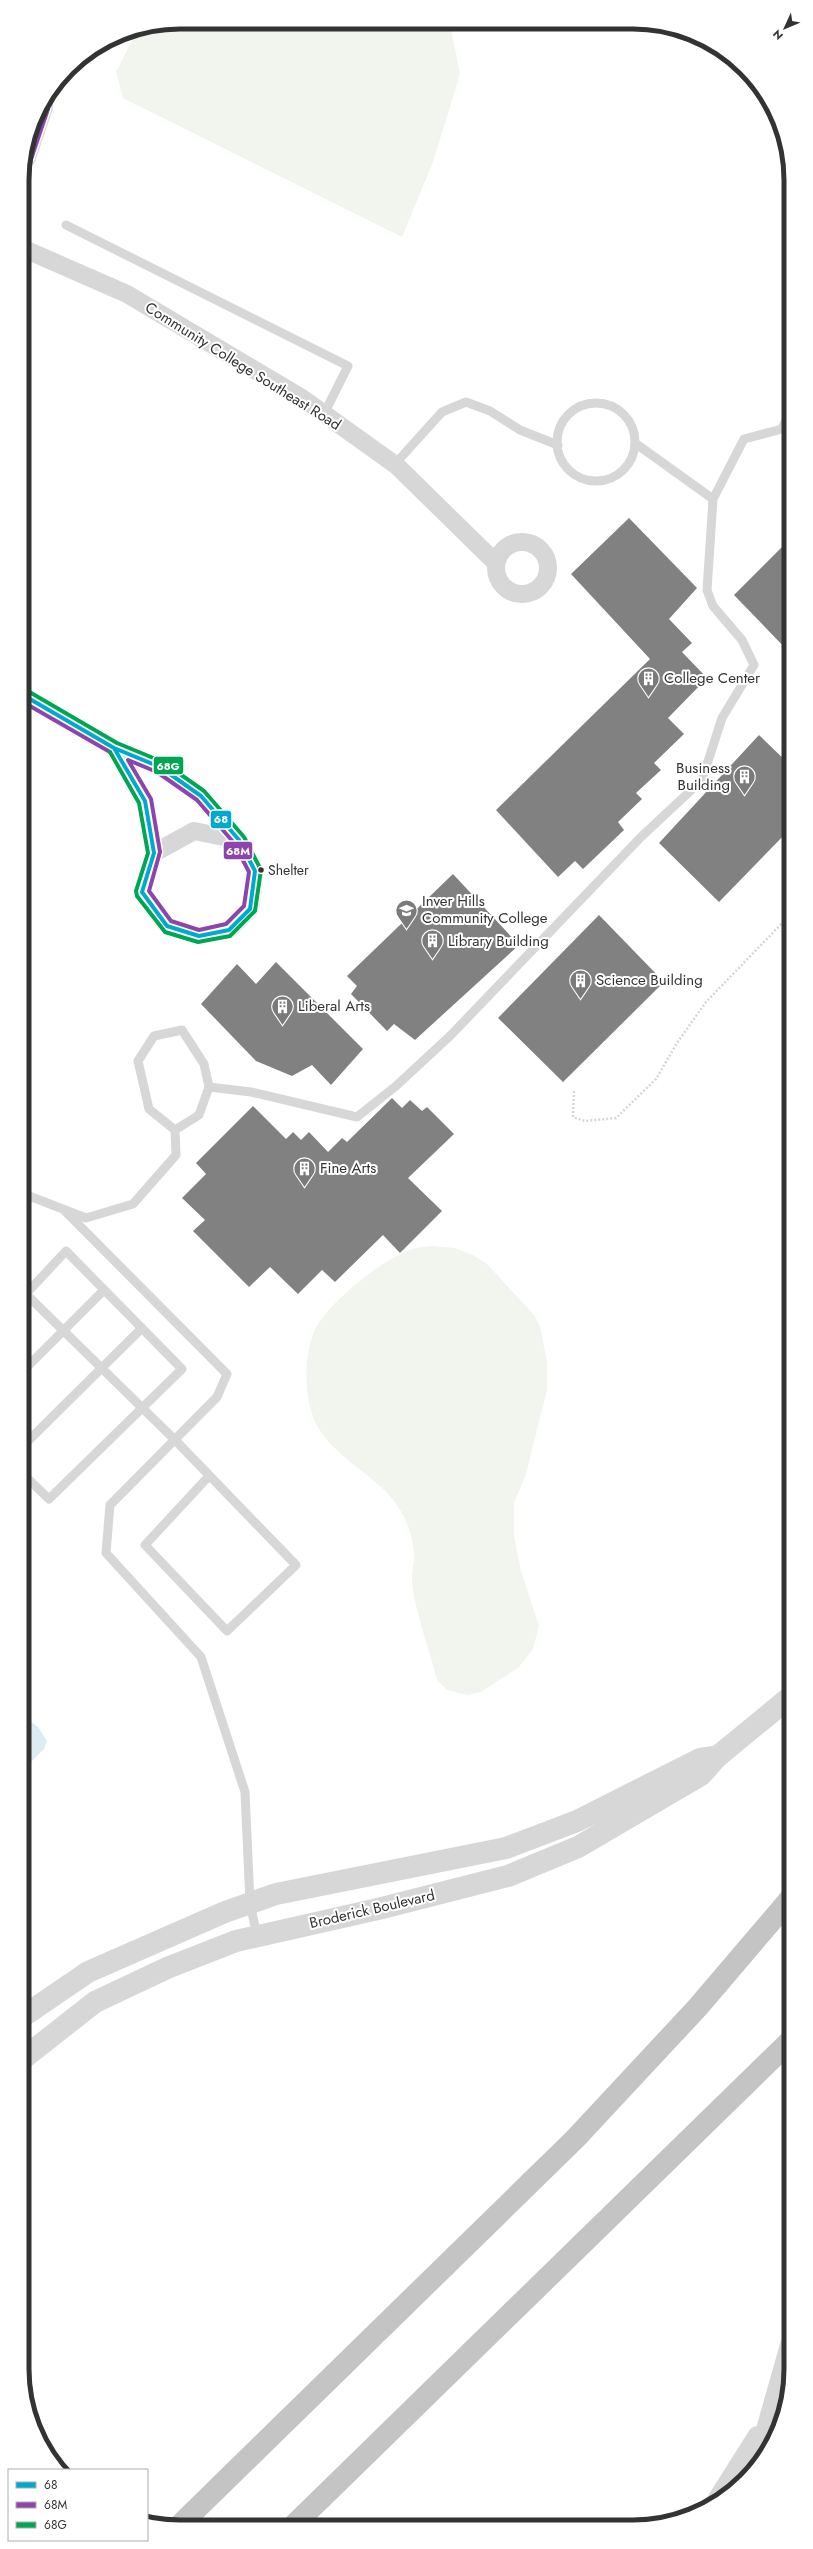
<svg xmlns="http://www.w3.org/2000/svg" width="813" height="2549" font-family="Jost,sans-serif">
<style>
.green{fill:#f1f5ed}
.water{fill:#ddebf3}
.building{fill:#818181}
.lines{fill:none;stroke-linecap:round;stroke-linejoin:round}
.path{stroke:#d6d6d6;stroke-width:2.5;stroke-dasharray:2 2;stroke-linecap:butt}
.service{stroke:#d7d7d7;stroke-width:9}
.minor{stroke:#d7d7d7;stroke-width:18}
.tertiary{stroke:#d7d7d7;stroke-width:22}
.motorway{stroke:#c4c4c4;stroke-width:22}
.bus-1-casing{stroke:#fff;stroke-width:7}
.bus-2-casing{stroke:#fff;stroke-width:7}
.bus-3-casing{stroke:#fff;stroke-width:7}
.bus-1{stroke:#00a9ce;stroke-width:4}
.bus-2{stroke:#8e44ad;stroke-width:4}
.bus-3{stroke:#00a651;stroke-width:4}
.bus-dot{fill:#333;stroke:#fff;stroke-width:1.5}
.labels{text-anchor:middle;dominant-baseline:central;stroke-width:4;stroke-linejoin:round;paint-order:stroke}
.bus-label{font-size:14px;fill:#333;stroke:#fff;text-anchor:start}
.street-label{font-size:15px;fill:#333;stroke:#fff}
.poi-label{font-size:15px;fill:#333;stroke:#fff;text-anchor:start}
.rim{fill:none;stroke:#333;stroke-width:5}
.line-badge{stroke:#fff;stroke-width:1.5}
.badge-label{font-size:11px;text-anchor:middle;font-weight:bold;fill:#fff}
</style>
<rect width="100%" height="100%" fill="#fff"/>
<!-- green -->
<path class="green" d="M180 22 450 24 460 74 433 162 402 237 123 98 116 72 137 31Z
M433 1246 455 1248 473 1255 487 1264 534 1315 540 1326 547 1362V1390L526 1474 514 1503V1536L521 1571 539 1626 533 1649 519 1667 481 1692 467 1695 447 1690 437 1680C429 1648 416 1615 412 1583 411 1575 414 1566 414 1559 414 1543 410 1528 403 1515 384 1478 340 1463 319 1429 303 1404 302 1352 317 1326 332 1300 383 1259 412 1249 418 1247 426 1247 433 1246Z"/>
<!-- water -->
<path class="water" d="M24 1717 38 1727 47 1741 44 1749 24 1769Z"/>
<!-- building -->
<path class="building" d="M629 518 697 588 669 619 692 643 682 652 707 678 668 718 684 734 654 763 661 770 636 793 642 799 618 822 624 830 583 869 575 861 558 877 496 810 650 659 571 574Z
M788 541 789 652 734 595Z
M759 735 789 764V830L719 902 659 843Z
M453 874 519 945 415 1040 394 1024 387 1031 351 994 357 986 347 976Z
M599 915 664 982 563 1082 498 1018Z
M276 962 363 1049 331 1085 312 1065 292 1076 256 1061 201 1004 237 964 256 984Z
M392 1098 402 1108 410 1100 422 1111 427 1107 454 1134 408 1178 442 1211 400 1253 383 1235 335 1282 322 1270 298 1294 270 1267 249 1287 193 1231 205 1220 182 1198 206 1174 196 1163 253 1106 286 1139 293 1132 301 1140 309 1132 328 1152 342 1138 347 1142Z"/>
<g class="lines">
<!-- path -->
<path class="path" d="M574 1091 573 1117 585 1121 616 1118 656 1079 677 1043 706 1002 789 916"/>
<!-- service -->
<path class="service" d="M66 225 348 366 324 414
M557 442a39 39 0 1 1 78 0a39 39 0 1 1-78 0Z
M635 443 713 499
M395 464 442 412 466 402 490 411 520 430 558 445
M209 1087 251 1092 357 1117 396 1086 450 1036 641 837 702 780 722 718 754 665 742 640 713 606 707 590 713 499 744 439 782 429 788 415
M24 1194 86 1218 133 1204 176 1155 175 1130 149 1109 138 1061 154 1036 182 1030 204 1064 209 1087 199 1115 175 1130
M63 1209 227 1374 217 1397 110 1505 106 1553 201 1657 245 1792 250 1903 257 1936
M26 1294 175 1440 296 1565 227 1631 145 1545 209 1476
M24 1296 66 1251 182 1369 49 1499 24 1475
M24 1370 104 1290
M24 1445 142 1328"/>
<!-- minor -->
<path class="minor" d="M22 248 127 294 302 398 397 466 496 563
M496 568a26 26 0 1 1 52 0a26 26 0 1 1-52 0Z
M23 695 114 748 160 767 201 796 239 840 255 871 250 909 229 930 199 936 167 926 142 892 154 853 145 801 114 748
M154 853 194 831 239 840"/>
<!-- tertiary -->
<path class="tertiary" d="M25 157 42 107
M25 2015 88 1972 225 1912 276 1894 506 1848 577 1821 700 1759 714 1757
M25 2057 95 2002 167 1968 236 1941 378 1909 508 1876 578 1847 701 1775 717 1757 790 1697
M757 2465 791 2345
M717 2502 758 2437"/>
<!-- motorway -->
<path class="motorway" d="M181 2524 575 2139 698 2007 790 1899
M295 2524 790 2041"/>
<defs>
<path id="bus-1" d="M26 154 42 108
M23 695 114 748
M114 748 160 767 201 796 239 840 255 871 250 909 229 930 199 936 167 926 142 892 154 853 145 801Z"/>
<path id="bus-2" d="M31 159 48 109
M23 702 110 752
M128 760 157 772 197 800 234 843 249 872 244 906 226 924 199 930 171 921 149 891 160 852 151 799Z"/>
<path id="bus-3" d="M26 690 117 743 163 762 204 791 244 837 261 870 255 911 230 936 198 942 165 932 137 896 136 891 148 853 139 803 110 752"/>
</defs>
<!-- bus-1 casing -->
<use href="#bus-1" class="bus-1-casing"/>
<!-- bus-2 casing -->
<use href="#bus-2" class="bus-2-casing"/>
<!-- bus-3 casing -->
<use href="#bus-3" class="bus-3-casing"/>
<!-- bus-1 -->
<use href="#bus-1" class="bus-1"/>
<!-- bus-2 -->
<use href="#bus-2" class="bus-2"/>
<!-- bus-3 -->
<use href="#bus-3" class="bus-3"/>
</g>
<!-- icons -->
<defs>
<symbol id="building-pin" viewBox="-11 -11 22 30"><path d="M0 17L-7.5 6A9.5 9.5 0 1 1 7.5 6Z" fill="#7a7a7a" stroke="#fff"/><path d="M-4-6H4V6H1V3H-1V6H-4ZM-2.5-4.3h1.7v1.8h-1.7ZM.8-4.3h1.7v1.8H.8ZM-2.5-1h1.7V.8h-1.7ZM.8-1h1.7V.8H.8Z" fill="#fff"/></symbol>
<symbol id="university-pin" viewBox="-11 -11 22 30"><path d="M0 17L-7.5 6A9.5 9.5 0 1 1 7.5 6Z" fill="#7a7a7a" stroke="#fff"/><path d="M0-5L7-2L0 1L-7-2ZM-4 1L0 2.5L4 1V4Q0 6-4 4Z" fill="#fff"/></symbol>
</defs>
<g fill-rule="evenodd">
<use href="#building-pin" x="636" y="666" width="25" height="34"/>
<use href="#building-pin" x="732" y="764" width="25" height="34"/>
<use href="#university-pin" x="394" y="898" width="25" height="34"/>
<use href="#building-pin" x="420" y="928" width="25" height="34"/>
<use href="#building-pin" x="568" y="968" width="25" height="34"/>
<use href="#building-pin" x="270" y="994" width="25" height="34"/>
<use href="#building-pin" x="292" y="1156" width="25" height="34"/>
</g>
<!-- markers -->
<circle class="bus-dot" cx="261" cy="870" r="3.5"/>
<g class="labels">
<!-- bus labels -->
<g class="bus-label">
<text x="268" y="870">Shelter</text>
</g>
<!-- street labels -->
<g class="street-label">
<text transform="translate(243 366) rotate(32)">Community College Southeast Road</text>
<text transform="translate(372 1909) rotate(-13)">Broderick Boulevard</text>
</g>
<!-- poi labels -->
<g class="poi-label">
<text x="664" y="678">College Center</text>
<text x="730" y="768" text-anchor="end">Business<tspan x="730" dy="17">Building</tspan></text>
<text x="422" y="901">Inver Hills<tspan x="422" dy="17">Community College</tspan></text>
<text x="448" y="941">Library Building</text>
<text x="596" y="980">Science Building</text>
<text x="298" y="1006">Liberal Arts</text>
<text x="320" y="1168">Fine Arts</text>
</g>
</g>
<!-- crop -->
<path d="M0 0H813V2549H0ZM180 29H633A151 151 0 0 1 784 180V2369A151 151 0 0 1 633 2520H180A151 151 0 0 1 29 2369V180A151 151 0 0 1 180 29Z" fill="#fff" fill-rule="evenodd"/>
<path class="rim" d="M180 29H633A151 151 0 0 1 784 180V2369A151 151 0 0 1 633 2520H180A151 151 0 0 1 29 2369V180A151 151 0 0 1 180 29Z"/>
<g class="line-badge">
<rect x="153" y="756" width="31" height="19" rx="4" fill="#00a651"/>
<rect x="210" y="810" width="22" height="19" rx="4" fill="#00a9ce"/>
<rect x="223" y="841" width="30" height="19" rx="4" fill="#8e44ad"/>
</g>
<g class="badge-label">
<text x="168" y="770">68G</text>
<text x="221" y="823">68</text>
<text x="238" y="855">68M</text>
</g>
<!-- legend -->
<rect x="8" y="2469" width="140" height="72" fill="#ffffff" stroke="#adadad"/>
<rect x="16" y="2482" width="20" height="6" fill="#00a9ce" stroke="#adadad"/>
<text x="44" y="2489" font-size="12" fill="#333333">68</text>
<rect x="16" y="2502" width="20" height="6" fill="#8e44ad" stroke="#adadad"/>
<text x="44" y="2509" font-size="12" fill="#333333">68M</text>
<rect x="16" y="2522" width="20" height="6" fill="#00a651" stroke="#adadad"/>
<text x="44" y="2529" font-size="12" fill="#333333">68G</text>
<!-- north arrow -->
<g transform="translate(785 28) rotate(226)" stroke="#ffffff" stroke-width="3" paint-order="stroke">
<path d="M0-3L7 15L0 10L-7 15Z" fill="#333333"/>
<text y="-6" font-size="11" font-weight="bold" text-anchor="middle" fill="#333333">N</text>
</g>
</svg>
